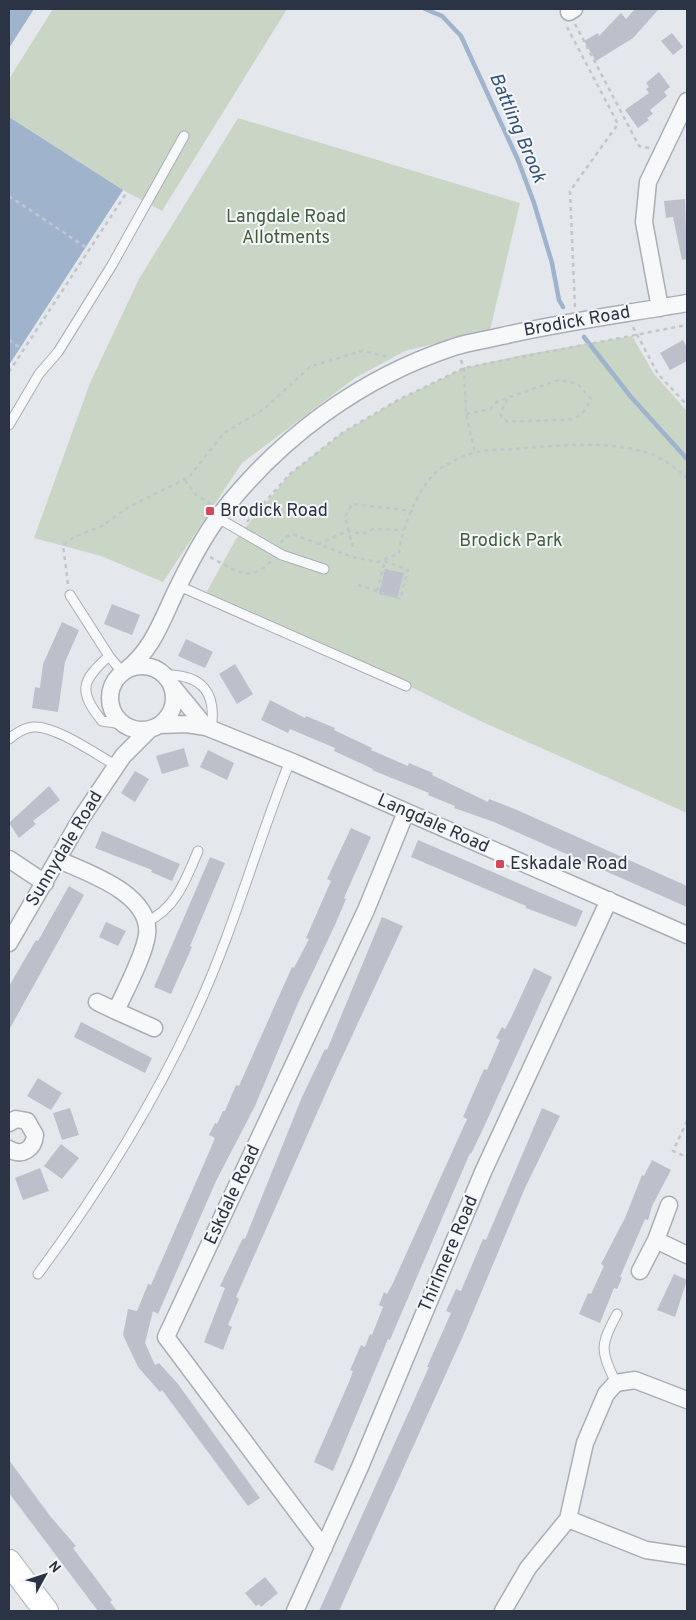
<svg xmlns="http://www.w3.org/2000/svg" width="696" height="1620" font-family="Overpass,sans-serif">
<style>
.green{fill:#c9d6c5}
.water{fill:#9fb4cc}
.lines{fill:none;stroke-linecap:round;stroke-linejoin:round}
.stream{stroke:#9fb4cc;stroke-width:4.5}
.building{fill:#bbc0ca}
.lane-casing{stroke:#a9aeb7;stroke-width:11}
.street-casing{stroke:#a9aeb7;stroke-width:19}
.secondary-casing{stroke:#a9aeb7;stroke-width:26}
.path{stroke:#c2c5cb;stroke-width:2.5;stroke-dasharray:4 4;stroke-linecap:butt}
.lane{stroke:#f7f8fa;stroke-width:9}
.street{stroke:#f7f8fa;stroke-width:16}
.secondary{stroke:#fff;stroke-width:24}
.poi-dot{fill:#d1495b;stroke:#f4f6f9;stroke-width:2}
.labels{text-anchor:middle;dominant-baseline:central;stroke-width:4;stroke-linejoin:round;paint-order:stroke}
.park-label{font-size:18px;fill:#3f6138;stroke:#f4f6f9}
.street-label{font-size:18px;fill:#2b3445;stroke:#f4f6f9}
.poi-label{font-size:18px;fill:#2b3445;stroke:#f4f6f9;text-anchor:start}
.water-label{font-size:19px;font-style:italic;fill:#34527a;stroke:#f4f6f9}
</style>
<rect width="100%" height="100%" fill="#e4e7ec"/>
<!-- green -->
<path class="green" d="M53 9H287L162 211 123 190 9 117V79Z
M238 118 520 203 490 330 405 351 355 378 242 463 163 582 101 556 34 538 90 383 139 279Z
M632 336 654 374 687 411V813L476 719 342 653 206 593 236 539 290 474 342 433 398 400 464 368 522 355Z"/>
<!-- water -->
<path class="water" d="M9 9H34L9 48Z
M9 117 123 190 9 365Z"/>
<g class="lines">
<!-- stream -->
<path class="stream" d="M425 9 442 16 461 36 518 160 534 203 552 263 559 300 563 307
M584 337 631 397 687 459"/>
</g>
<!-- building -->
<path class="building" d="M635 9H659L633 38 596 61 584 41 598 33 599 36 621 13 626 19Z
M672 33 683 47 673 55 661 41Z
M659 72 670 87 664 92 667 96 650 110 653 114 647 118 649 120 638 128 625 110 649 93 646 89 649 87 646 83Z
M685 199 687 259 682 260 673 217 666 218 664 201Z
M683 340 687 348V361L670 370 660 353Z
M385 569 404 573 397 598 379 594Z
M112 604 140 615 132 635 104 624Z
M62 622 79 630 65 662 58 712 32 708 35 687 40 688 43 664Z
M186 639 213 652 205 668 178 656Z
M235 664 253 694 237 704 219 674Z
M270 700 305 718 306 716 335 728 334 730 372 748 371 750 408 766 409 763 433 773 432 775 488 802 489 799 517 810 687 886V907L494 822 454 808 455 806 428 795 429 793 372 770 373 769 334 751 335 748 290 729 288 733 261 720Z
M184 748 189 766 162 774 156 756Z
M208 750 234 763 227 780 200 767Z
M135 771 149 779 135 802 121 793Z
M49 786 60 800 33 821 36 824 19 838 9 823Z
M351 828 371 837 344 898 346 899 335 925 298 1003 255 1106 216 1181 158 1314 153 1311 145 1343 155 1365 159 1363 178 1384 260 1498 248 1506 162 1390 160 1392 138 1367 123 1335 128 1309 137 1311 148 1284 151 1285 210 1150 215 1138 209 1135 215 1123 217 1124 223 1111H225L236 1085 239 1086 292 967 294 968 309 939 306 938 331 881 327 879Z
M102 831 180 864 172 881 151 872 152 870 95 848Z
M418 840 583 911 576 927 526 908V906L411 857Z
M210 857 225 863 190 946 192 947 171 994 154 987Z
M69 886 84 895 9 1030V986L36 940 38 941Z
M382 917 403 926 332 1079 236 1297 239 1299 228 1325 232 1327 223 1350 204 1342 225 1288 220 1286 243 1238 245 1239 302 1097 325 1049 327 1050Z
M106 922 126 931 118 946 99 937Z
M534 968 552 977 482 1131 471 1154 470 1153 390 1340 388 1339 333 1471 314 1462 349 1382 353 1371 350 1370 361 1345 365 1347 370 1334 372 1335 383 1307 379 1305 384 1292 387 1294 393 1283 467 1119 463 1117 484 1069 487 1070 500 1040 496 1038 502 1027 505 1029 511 1018Z
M81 1022 152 1058 145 1073 74 1037Z
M38 1078 62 1093 51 1110 27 1096Z
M70 1108 79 1135 62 1140 53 1113Z
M542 1108 560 1116 525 1188 463 1336 339 1611H319L429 1367H427L451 1313 446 1311 456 1289 461 1291 483 1239 486 1240Z
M61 1144 79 1158 62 1179 44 1166Z
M652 1160 671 1170 652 1206 648 1220 645 1219 620 1277 622 1278 617 1289 614 1288 600 1323 579 1314 588 1293 591 1294 604 1266 601 1264 625 1218 642 1175 644 1176Z
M40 1168 49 1191 23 1200 15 1178Z
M674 1274 687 1280 675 1317 657 1310Z
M9 1460 50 1516 76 1546 73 1548 112 1600 110 1602 117 1611H98L9 1493Z
M265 1577 278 1593 261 1607 259 1604 256 1606 245 1593Z"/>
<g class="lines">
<defs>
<path id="lane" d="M9 425 39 374 58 352 112 265 184 136
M218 518 282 555 324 569
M179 586 406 686
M70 595 109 656 122 672
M109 656C81 681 78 691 102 721L122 724
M165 675C203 674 217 694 211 729
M9 739C16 733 23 728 33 727 55 725 97 755 117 766
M146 922C176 909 186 879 198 851
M38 1274C98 1193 155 1101 197 1009 234 929 257 843 290 761
M616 1383C600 1349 600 1346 617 1314"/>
<path id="street" d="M569 12 574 9
M660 308 644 222 648 182 687 101
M110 698a32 32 0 1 1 64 0a32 32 0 1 1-64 0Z
M126 670C151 651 161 623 174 595 187 568 201 540 219 516 279 438 360 378 454 347 469 342 486 340 502 336 563 322 625 314 687 303
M173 687 206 727
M159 725 187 724 206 727 295 763 687 935
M9 859 45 883
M59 860C88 873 152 894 147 935 144 956 125 991 116 1011L97 1002
M9 943 82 817 123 756 149 730
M116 1011 154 1028
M9 1123 16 1119 27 1121 35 1135C34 1149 22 1157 9 1149
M669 1205 656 1240 687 1255
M640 1271 656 1240
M568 1519 646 1550 687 1556
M324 1548 166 1337 366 910 406 812
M295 1611 360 1467 483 1172 609 900
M503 1611 528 1568 568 1519 585 1443 606 1394 616 1383 635 1380 687 1400"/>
<path id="secondary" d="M9 1562 46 1611"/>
</defs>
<!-- lane casing -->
<use href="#lane" class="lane-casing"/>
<!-- street casing -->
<use href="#street" class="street-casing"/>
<!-- secondary casing -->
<use href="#secondary" class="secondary-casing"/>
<!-- path -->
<path class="path" d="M575 24 639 146 649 148
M567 27 618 124 570 191 575 308
M9 196 90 250
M633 327 658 374 687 405
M9 340 23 350
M461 360 464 368 466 414 475 452
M9 372 127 192
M466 414 490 409 498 401 559 380 578 384 591 399C587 407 582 416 573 419 569 420 510 422 506 421L500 414 508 397
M185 480 195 494 211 504
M247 522 290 474 342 433 398 400 464 368 687 325
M281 543 284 538 293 534 352 557 378 562 399 553C402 527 420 481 443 467 452 461 465 455 474 453 486 449 500 450 512 449 556 446 603 440 645 452 662 457 675 467 687 478
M318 544 348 531 363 534 373 529 403 530
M353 547 345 517 352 504 413 511
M210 557C232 568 250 585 271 561
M68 584 63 545 74 537 102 526 127 508 189 477 224 433 264 409 311 366 362 351 389 357
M358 585 400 599 408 570 382 560
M377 591 385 561
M687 1121 673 1151 687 1157"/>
<!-- lane -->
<use href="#lane" class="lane"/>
<!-- street -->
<use href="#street" class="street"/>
<!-- secondary -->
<use href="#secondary" class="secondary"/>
</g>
<!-- markers -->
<g class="poi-dot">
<rect x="205" y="506" width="10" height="10" rx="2.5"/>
<rect x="495" y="859" width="10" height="10" rx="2.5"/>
</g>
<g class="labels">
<!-- park labels -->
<g class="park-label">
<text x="286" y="217">Langdale Road<tspan x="286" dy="21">Allotments</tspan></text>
<text x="511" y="541">Brodick Park</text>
</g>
<!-- street labels -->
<g class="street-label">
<text transform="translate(577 322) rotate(-10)">Brodick Road</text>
<text transform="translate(433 824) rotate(24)">Langdale Road</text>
<text transform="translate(65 849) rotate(-59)">Sunnydale Road</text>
<text transform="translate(233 1195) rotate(-65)">Eskdale Road</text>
<text transform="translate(449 1254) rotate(-67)">Thirlmere Road</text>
</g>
<!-- poi labels -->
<g class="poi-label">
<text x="220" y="511">Brodick Road</text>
<text x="510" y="864">Eskadale Road</text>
</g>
<!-- water labels -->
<g class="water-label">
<text transform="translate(517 128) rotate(67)">Battling Brook</text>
</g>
</g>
<!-- border -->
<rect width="696" height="1620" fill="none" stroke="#2b3445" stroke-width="20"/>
<!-- north arrow -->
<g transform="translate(45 1575) rotate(50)" stroke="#f4f6f9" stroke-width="4" paint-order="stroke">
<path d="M0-4L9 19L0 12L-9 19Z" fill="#2b3445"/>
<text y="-8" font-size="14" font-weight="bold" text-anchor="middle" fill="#2b3445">N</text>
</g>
</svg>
